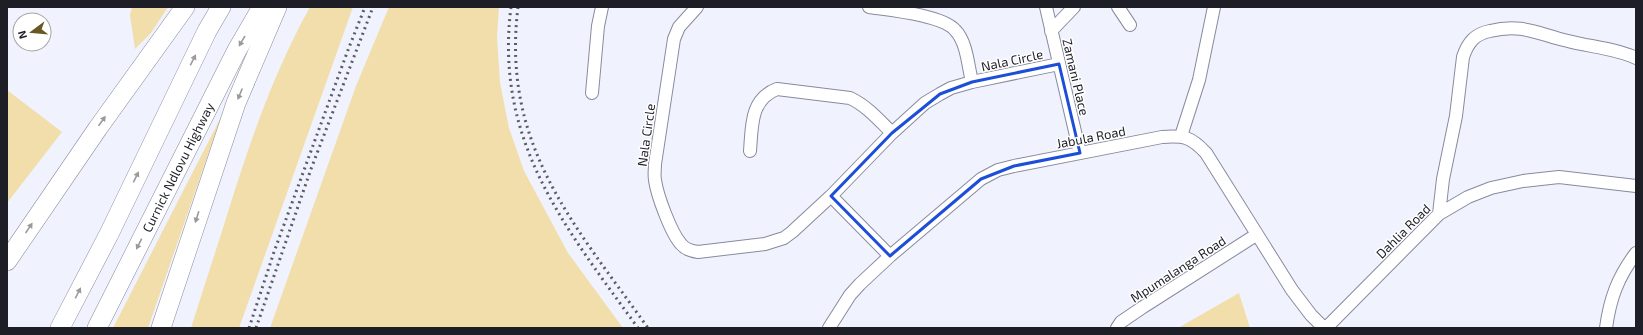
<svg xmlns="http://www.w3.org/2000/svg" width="1643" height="335" font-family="'Exo 2',sans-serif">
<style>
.green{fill:#f1deaa}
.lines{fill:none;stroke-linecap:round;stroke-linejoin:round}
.minor-casing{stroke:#888a9d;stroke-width:14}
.primary-casing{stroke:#888a9d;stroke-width:20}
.minor{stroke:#fff;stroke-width:12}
.primary{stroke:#fff;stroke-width:19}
.rail{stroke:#5a5b64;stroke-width:3;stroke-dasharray:2 4;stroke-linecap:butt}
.oneway{fill:#9a9a9d}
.marked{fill:none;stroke:#1d4ed8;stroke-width:3;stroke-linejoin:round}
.labels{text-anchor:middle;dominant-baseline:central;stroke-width:3;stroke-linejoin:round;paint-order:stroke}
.street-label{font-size:13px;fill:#1e1f26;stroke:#fff}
</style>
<rect width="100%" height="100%" fill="#f0f2fe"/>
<!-- green -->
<path class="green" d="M132 7H168L151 33 135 49 130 15Z
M310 7H353L239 328H191C203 289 216 251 228 212 250 141 274 72 310 7Z
M389 7H499L497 37 500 83 509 128 524 171 568 253 623 328H270L356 86Z
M7 90 62 132 7 203Z
M221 117 148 328H113Z
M1239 293 1250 328H1178Z"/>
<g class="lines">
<defs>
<path id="minor" d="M697 7 679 27 674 39 655 164C655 169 654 175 655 180 657 195 671 233 681 244 685 249 691 251 698 252L765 244 784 238 792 232 831 196 892 133 925 103 940 94 951 88 972 82 1059 64
M869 7C889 10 942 15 955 30 967 42 968 66 972 82
M1046 7 1080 153
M1118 7 1130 25
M1051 31 1074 7
M592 93 598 26 602 7
M1181 136 1199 80 1214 7
M750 151C752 127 750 99 777 89L850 98C867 106 879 120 892 133
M831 196 890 256
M1439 214 1443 179 1456 116 1463 57C1468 42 1475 34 1490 31 1522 23 1538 34 1568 41 1590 47 1615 48 1636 58
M829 328 850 295 860 284 890 256 981 179 998 170 1014 166 1162 137C1184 135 1191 137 1206 153L1292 290 1311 315 1324 328
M1117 328 1121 322 1143 307 1256 235
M1326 328 1439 214 1468 197 1491 188 1523 181 1559 177 1636 186
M1606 328C1610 298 1618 277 1636 253"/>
<g id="primary">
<path d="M7 261 98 128 185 7"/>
<path d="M60 328 109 234 207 31 221 7"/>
<path id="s1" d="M97 328 237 50 262 7"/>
<path d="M161 328 236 103 277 7"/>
</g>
</defs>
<!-- minor casing -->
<use href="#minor" class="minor-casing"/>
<!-- primary casing -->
<use href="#primary" class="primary-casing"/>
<!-- minor -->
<use href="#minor" class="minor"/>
<!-- primary -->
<use href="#primary" class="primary"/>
<!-- rail -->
<path class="rail" d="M511 7C494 141 565 227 638 328
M518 7C501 145 574 224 648 328
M249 328 274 252 348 50 365 7
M256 328 311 169 373 7"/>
</g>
<!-- one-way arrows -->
<defs><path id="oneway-solid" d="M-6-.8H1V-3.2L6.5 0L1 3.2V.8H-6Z"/></defs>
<g class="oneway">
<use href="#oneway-solid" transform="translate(242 41) rotate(120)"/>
<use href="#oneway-solid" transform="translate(193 60) rotate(-63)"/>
<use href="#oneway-solid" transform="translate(240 94) rotate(112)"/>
<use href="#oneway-solid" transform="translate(102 121) rotate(-54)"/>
<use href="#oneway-solid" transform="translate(136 177) rotate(-64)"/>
<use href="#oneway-solid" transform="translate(197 217) rotate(108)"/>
<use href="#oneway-solid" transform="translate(29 228) rotate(-56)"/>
<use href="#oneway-solid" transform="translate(139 244) rotate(117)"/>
<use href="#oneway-solid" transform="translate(78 293) rotate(-63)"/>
</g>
<!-- marked area -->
<path class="marked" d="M1059 64 1080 153 1014 166 981 179 890 256 831 196 892 133 940 94 972 82Z"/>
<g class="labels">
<!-- street labels -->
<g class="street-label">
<text transform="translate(1012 60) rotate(-12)">Nala Circle</text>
<text transform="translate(1076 77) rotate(77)">Zamani Place</text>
<text transform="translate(646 135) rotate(-82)">Nala Circle</text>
<text transform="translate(1091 137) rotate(-11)">Jabula Road</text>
<text stroke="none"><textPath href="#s1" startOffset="180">Curnick Ndlovu Highway</textPath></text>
<text transform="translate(1403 231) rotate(-45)">Dahlia Road</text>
<text transform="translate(1178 269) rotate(-33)">Mpumalanga Road</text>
</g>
</g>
<!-- border -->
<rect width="1643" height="335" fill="none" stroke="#1e1f26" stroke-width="16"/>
<!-- north arrow -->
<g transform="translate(32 32) rotate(254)"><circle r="19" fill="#ffffff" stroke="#a5a5a8"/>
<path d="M0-3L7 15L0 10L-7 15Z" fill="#685825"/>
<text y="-6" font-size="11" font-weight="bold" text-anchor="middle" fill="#1e1f26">N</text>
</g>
</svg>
